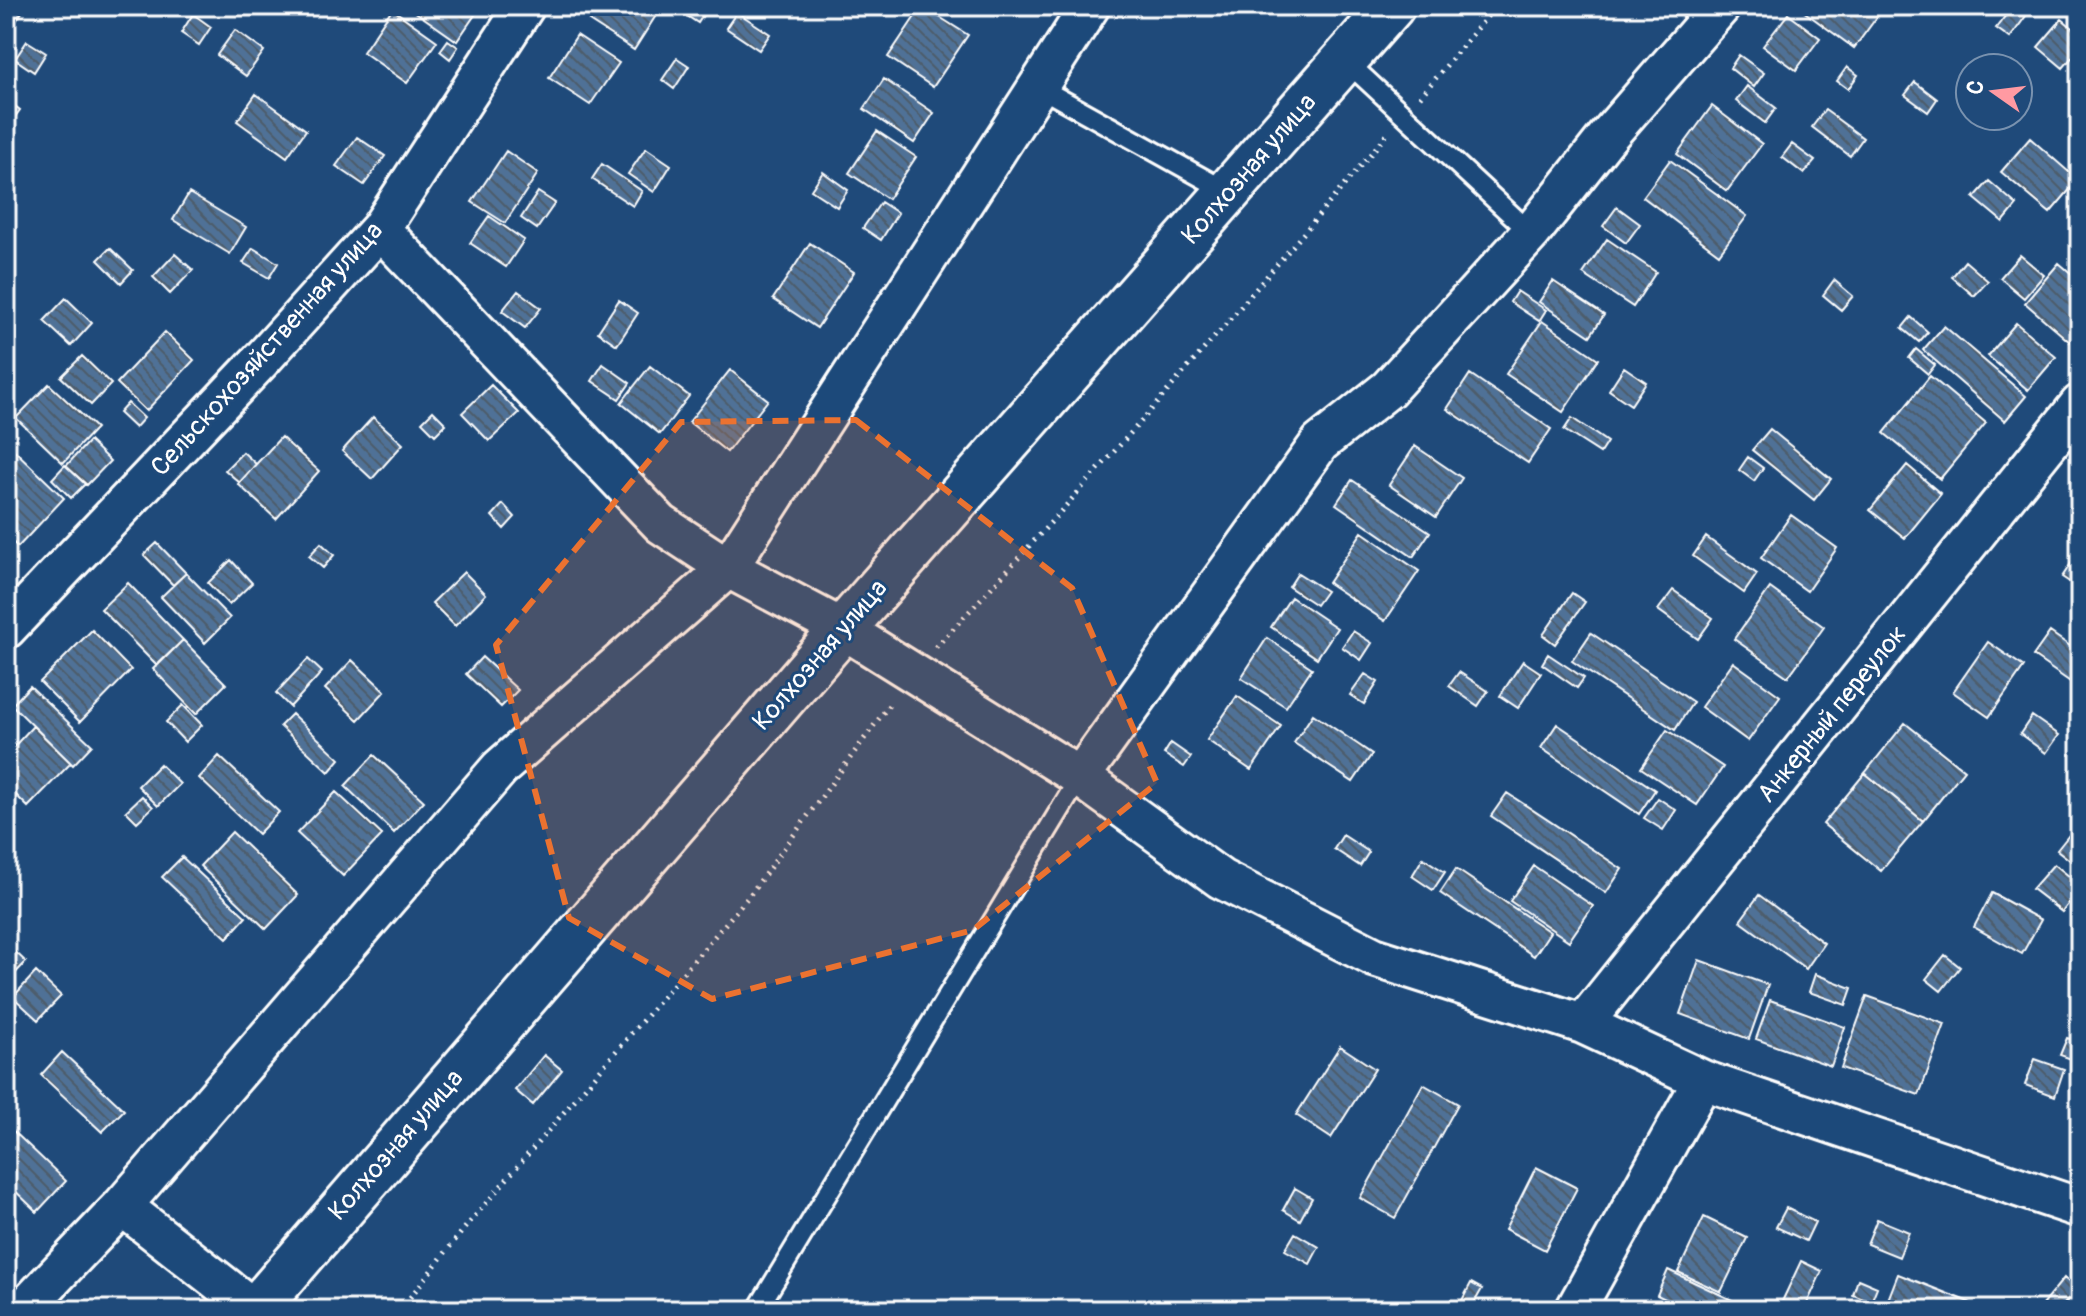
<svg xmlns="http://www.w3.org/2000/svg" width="2086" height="1316" font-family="Pangolin,sans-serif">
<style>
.building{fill:url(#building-back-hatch);stroke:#fff;stroke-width:2}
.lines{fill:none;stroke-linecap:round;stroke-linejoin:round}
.lane-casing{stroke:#fff;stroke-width:24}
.street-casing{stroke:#fff;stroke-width:44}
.secondary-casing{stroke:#fff;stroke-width:50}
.path{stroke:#fff;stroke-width:5;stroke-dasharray:2 6;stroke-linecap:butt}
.lane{stroke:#1f4a7a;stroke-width:18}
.street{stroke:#1f4a7a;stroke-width:38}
.secondary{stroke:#1f4a7a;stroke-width:44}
.marked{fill:#eb7230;fill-opacity:0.2;stroke:#eb7230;stroke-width:6;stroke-dasharray:16 10;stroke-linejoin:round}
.labels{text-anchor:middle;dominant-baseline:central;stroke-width:6;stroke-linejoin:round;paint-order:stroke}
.street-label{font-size:26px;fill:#fff;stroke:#1f4a7a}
</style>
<defs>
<pattern id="building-back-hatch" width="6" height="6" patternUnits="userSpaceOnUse" patternTransform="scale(2)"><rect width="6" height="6" fill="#507197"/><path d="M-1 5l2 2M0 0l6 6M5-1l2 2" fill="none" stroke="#4e5b6a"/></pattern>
</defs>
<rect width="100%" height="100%" fill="#1f4a7a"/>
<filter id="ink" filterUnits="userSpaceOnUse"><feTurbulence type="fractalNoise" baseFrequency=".0125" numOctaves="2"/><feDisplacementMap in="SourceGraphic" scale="16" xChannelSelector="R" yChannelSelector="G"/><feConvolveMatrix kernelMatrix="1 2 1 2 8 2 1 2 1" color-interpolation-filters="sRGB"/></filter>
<g filter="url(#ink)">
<!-- building -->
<path class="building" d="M6 6H26L10 30 6 28Z
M407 6H481L457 41Z
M598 6H662L634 50 589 21Z
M685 6H709L698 23 681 12Z
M922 6 968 35 933 87 888 57Z
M1801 6H1885L1854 48 1799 8Z
M2013 6H2033L2010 38 1996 28Z
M392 9 437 41 407 83 363 52Z
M737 12 770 34 759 50 726 28Z
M193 14 211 27 199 45 181 33Z
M1788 14 1820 38 1796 70 1763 46Z
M2062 19 2080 34V48L2063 68 2038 47Z
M235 30 264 51 246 76 217 55Z
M577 35 619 63 590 105 549 78Z
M448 40 458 47 450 59 440 51Z
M27 41 46 53 34 72 15 59Z
M1739 55 1764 73 1754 87 1730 68Z
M677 58 689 66 674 89 662 80Z
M1847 67 1858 75 1848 89 1837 81Z
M884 79 934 113 914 143 864 109Z
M1915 82 1937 99 1928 112 1905 95Z
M1747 86 1776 108 1765 123 1736 101Z
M256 94 306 130 287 157 237 121Z
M6 99 20 110 6 129Z
M1712 106 1762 144 1727 191 1677 154Z
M1825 110 1863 138 1850 156 1812 127Z
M877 131 916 157 888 199 849 173Z
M357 137 385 156 364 185 336 166Z
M2030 138 2078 180 2050 213 2001 172Z
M1792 144 1815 161 1804 174 1782 157Z
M646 148 671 165 654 192 628 174Z
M506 151 538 173 505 223 472 202Z
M1670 160 1747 216 1719 254 1643 197Z
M602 164 642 191 633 206 592 179Z
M823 172 848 190 837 207 811 190Z
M1989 181 2017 205 2003 222 1974 198Z
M538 192 555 203 537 229 521 218Z
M189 193 246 227 230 254 173 220Z
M881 202 898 213 881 240 863 228Z
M1617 207 1640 224 1626 243 1603 226Z
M489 216 524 240 506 267 470 243Z
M1607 239 1656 272 1633 307 1583 274Z
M810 243 854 272 817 328 773 299Z
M110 248 133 270 121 283 98 260Z
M253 248 278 263 269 278 243 263Z
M175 254 193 270 170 294 153 277Z
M2020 255 2044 275 2024 298 2000 278Z
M1965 261 1988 281 1974 296 1952 277Z
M2059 263 2080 281V331L2070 342 2025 303Z
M1834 280 1853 296 1841 310 1823 295Z
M1553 281 1604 315 1590 336 1539 302Z
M518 291 541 308 525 328 502 311Z
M1517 291 1546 310 1539 321 1510 302Z
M66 298 92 323 71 346 44 321Z
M619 300 638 313 617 345 598 332Z
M1911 317 1928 332 1919 342 1902 328Z
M1542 321 1598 359 1563 412 1506 374Z
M2016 323 2056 357 2028 390 1988 356Z
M1944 326 2026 396 2005 421 1923 350Z
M165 332 194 360 146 411 117 383Z
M1916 349 1935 365 1928 374 1909 358Z
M82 356 111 384 91 405 61 377Z
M603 364 630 383 619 399 592 381Z
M650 366 689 396 660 434 621 403Z
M1624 367 1646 382 1631 405 1609 390Z
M730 370 768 400 727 452 689 422Z
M1470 374 1551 429 1528 463 1447 409Z
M1930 376 1986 423 1940 479 1884 433Z
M49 384 96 428 63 463 16 418Z
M491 385 519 413 489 441 462 413Z
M128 403 144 418 135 428 119 413Z
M433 411 446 424 435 435 422 422Z
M373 417 403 444 372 479 342 451Z
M1572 418 1607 442 1600 453 1564 430Z
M1770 429 1831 479 1814 500 1752 450Z
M281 437 319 471 276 519 238 484Z
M89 441 110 461 87 485 66 466Z
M8 444 64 498 18 547 6 536Z
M1415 446 1462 478 1436 517 1389 485Z
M243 452 256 464 240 483 225 470Z
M1748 457 1763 468 1754 481 1739 470Z
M65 465 85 484 71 498 52 479Z
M1907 465 1941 494 1905 538 1870 510Z
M1352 480 1430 532 1413 557 1336 504Z
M503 504 515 517 504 529 492 516Z
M1791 515 1837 548 1807 591 1761 558Z
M1362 532 1419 571 1385 621 1328 583Z
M1706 537 1757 574 1744 593 1693 556Z
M157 543 186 573 173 585 144 555Z
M321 543 334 555 323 568 309 556Z
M2080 550V589L2062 577Z
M231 560 252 583 229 605 208 583Z
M464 572 486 594 455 626 432 603Z
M186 573 230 618 205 643 161 597Z
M1298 573 1326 591 1316 605 1289 587Z
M128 583 183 640 157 666 101 609Z
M1770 588 1824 627 1788 677 1734 639Z
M1673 590 1713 618 1698 639 1658 610Z
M1572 593 1585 602 1555 644 1543 635Z
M1291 597 1337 628 1317 658 1271 627Z
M92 630 131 670 80 722 40 682Z
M1353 631 1372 643 1361 660 1342 647Z
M2050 632 2080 653V681L2076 686 2033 656Z
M1591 633 1693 702 1675 730 1572 661Z
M1267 638 1312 668 1286 707 1241 678Z
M183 640 226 684 196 714 153 669Z
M1988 642 2024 667 1989 717 1953 692Z
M1548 654 1584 678 1577 688 1542 664Z
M482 657 518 690 501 707 466 674Z
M308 659 322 672 290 707 276 693Z
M352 660 385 691 358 720 325 689Z
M1523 661 1541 673 1518 708 1500 696Z
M1733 662 1780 696 1748 741 1701 707Z
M1459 672 1488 691 1478 706 1449 686Z
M1365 674 1378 682 1364 704 1350 695Z
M30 686 92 745 73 765 12 705Z
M1237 696 1281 726 1251 770 1207 740Z
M183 705 202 725 185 742 166 722Z
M292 714 340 759 329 772 280 726Z
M1313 714 1372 754 1353 782 1294 743Z
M2032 716 2059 735 2046 753 2020 734Z
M1905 723 1964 770 1923 821 1865 773Z
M1557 724 1655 790 1639 814 1541 748Z
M33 726 71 763 28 807 6 785V755Z
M1667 730 1723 767 1697 805 1641 768Z
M1171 743 1191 757 1184 767 1164 754Z
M374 755 424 801 394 833 345 786Z
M219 756 279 812 258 834 199 778Z
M160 764 180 784 158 806 138 786Z
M1865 773 1923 821 1881 871 1823 824Z
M336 792 382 835 343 876 297 833Z
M1507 793 1622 869 1606 893 1491 816Z
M142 796 153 807 137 822 126 811Z
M1658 798 1676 810 1663 830 1644 818Z
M2077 825 2080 827V868L2057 850Z
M232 832 298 895 266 929 200 866Z
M1343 835 1369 852 1360 866 1334 849Z
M182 857 246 917 227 938 162 877Z
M1423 858 1445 872 1433 890 1412 876Z
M2054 864 2080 885V889L2062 912 2032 889Z
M1534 866 1593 906 1569 941 1510 901Z
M1456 869 1550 932 1534 956 1440 893Z
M1992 893 2041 920 2022 954 1974 927Z
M1759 895 1824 943 1806 969 1740 921Z
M6 943 26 962 6 983Z
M1945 955 1960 967 1941 991 1926 979Z
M1699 960 1768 985 1749 1039 1680 1014Z
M36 972 61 996 38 1020 13 997Z
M1815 974 1852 988 1846 1005 1809 992Z
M1867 996 1945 1024 1919 1095 1841 1068Z
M1770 1000 1845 1027 1831 1066 1756 1039Z
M2067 1038 2080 1042V1062L2060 1055Z
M1340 1046 1375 1069 1331 1138 1296 1115Z
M62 1052 124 1110 102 1132 41 1075Z
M544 1055 562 1070 533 1105 515 1090Z
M2035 1059 2064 1069 2055 1096 2025 1085Z
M1423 1084 1458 1104 1395 1218 1360 1198Z
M6 1124 66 1181 37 1212 6 1182Z
M1536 1167 1577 1188 1545 1250 1505 1229Z
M1295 1188 1312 1198 1300 1220 1283 1210Z
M1786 1208 1815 1222 1806 1241 1776 1227Z
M1704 1217 1747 1238 1721 1292 1678 1272Z
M1877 1219 1909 1232 1899 1257 1867 1244Z
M1295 1233 1319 1247 1310 1264 1285 1250Z
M1801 1261 1822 1271 1804 1310H1778Z
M1668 1270 1732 1300 1727 1310H1688L1657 1295Z
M1898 1274 1979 1306 1977 1310H1884Z
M2064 1278 2077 1289 2059 1310H2049L2042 1305Z
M1858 1279 1877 1287 1871 1302 1853 1295Z
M1471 1283 1482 1289 1470 1310H1466L1459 1306Z"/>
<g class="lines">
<defs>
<path id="lane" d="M1345 60 1531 233
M1037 86 1228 192
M757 1310 1080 777"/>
<path id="street" d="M380 229 661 524 728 568 843 629 1080 777 1221 879 1374 957 1583 1024 1703 1080 2080 1208
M6 629 264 357 380 229 525 6
M1080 777 1320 443 1388 389 1531 233 1607 137 1721 6
M1583 1024 2080 404
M122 1206 255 1310
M23 1310 122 1206 500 768 728 568 1090 6
M1575 1310 1703 1080"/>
<path id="secondary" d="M255 1310 843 629 1392 6"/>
</defs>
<!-- lane casing -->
<use href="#lane" class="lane-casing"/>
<!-- street casing -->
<use href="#street" class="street-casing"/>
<!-- secondary casing -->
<use href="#secondary" class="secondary-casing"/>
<!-- path -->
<path class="path" d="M1420 97 1496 6
M936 647C1093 480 1242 307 1389 132
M400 1310 464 1229 749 896 892 701"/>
<!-- lane -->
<use href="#lane" class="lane"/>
<!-- street -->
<use href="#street" class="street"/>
<!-- secondary -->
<use href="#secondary" class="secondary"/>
</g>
</g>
<!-- marked area -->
<path class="marked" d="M856 420 1072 588 1157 783 973 930 712 999 569 918 496 645 681 422Z"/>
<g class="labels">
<!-- street labels -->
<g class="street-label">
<text transform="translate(1249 169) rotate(-49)">Колхозная улица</text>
<text transform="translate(267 349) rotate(-48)">Сельскохозяйственная улица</text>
<text transform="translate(820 655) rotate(-49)">Колхозная улица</text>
<text transform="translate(1832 714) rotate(-51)">Анкерный переулок</text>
<text transform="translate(396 1145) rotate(-49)">Колхозная улица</text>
</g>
</g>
<!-- margin -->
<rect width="2086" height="1316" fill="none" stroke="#1f4a7a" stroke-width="32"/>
<rect x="16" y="16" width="2054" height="1284" fill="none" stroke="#fff" stroke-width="3" filter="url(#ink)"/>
<!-- north arrow -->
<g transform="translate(1994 92) rotate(284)"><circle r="38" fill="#1f4a7a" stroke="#7992af" stroke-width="2"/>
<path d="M0-6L14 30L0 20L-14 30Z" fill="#ff9aa2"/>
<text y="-12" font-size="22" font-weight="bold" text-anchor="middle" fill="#ffffff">С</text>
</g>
</svg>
